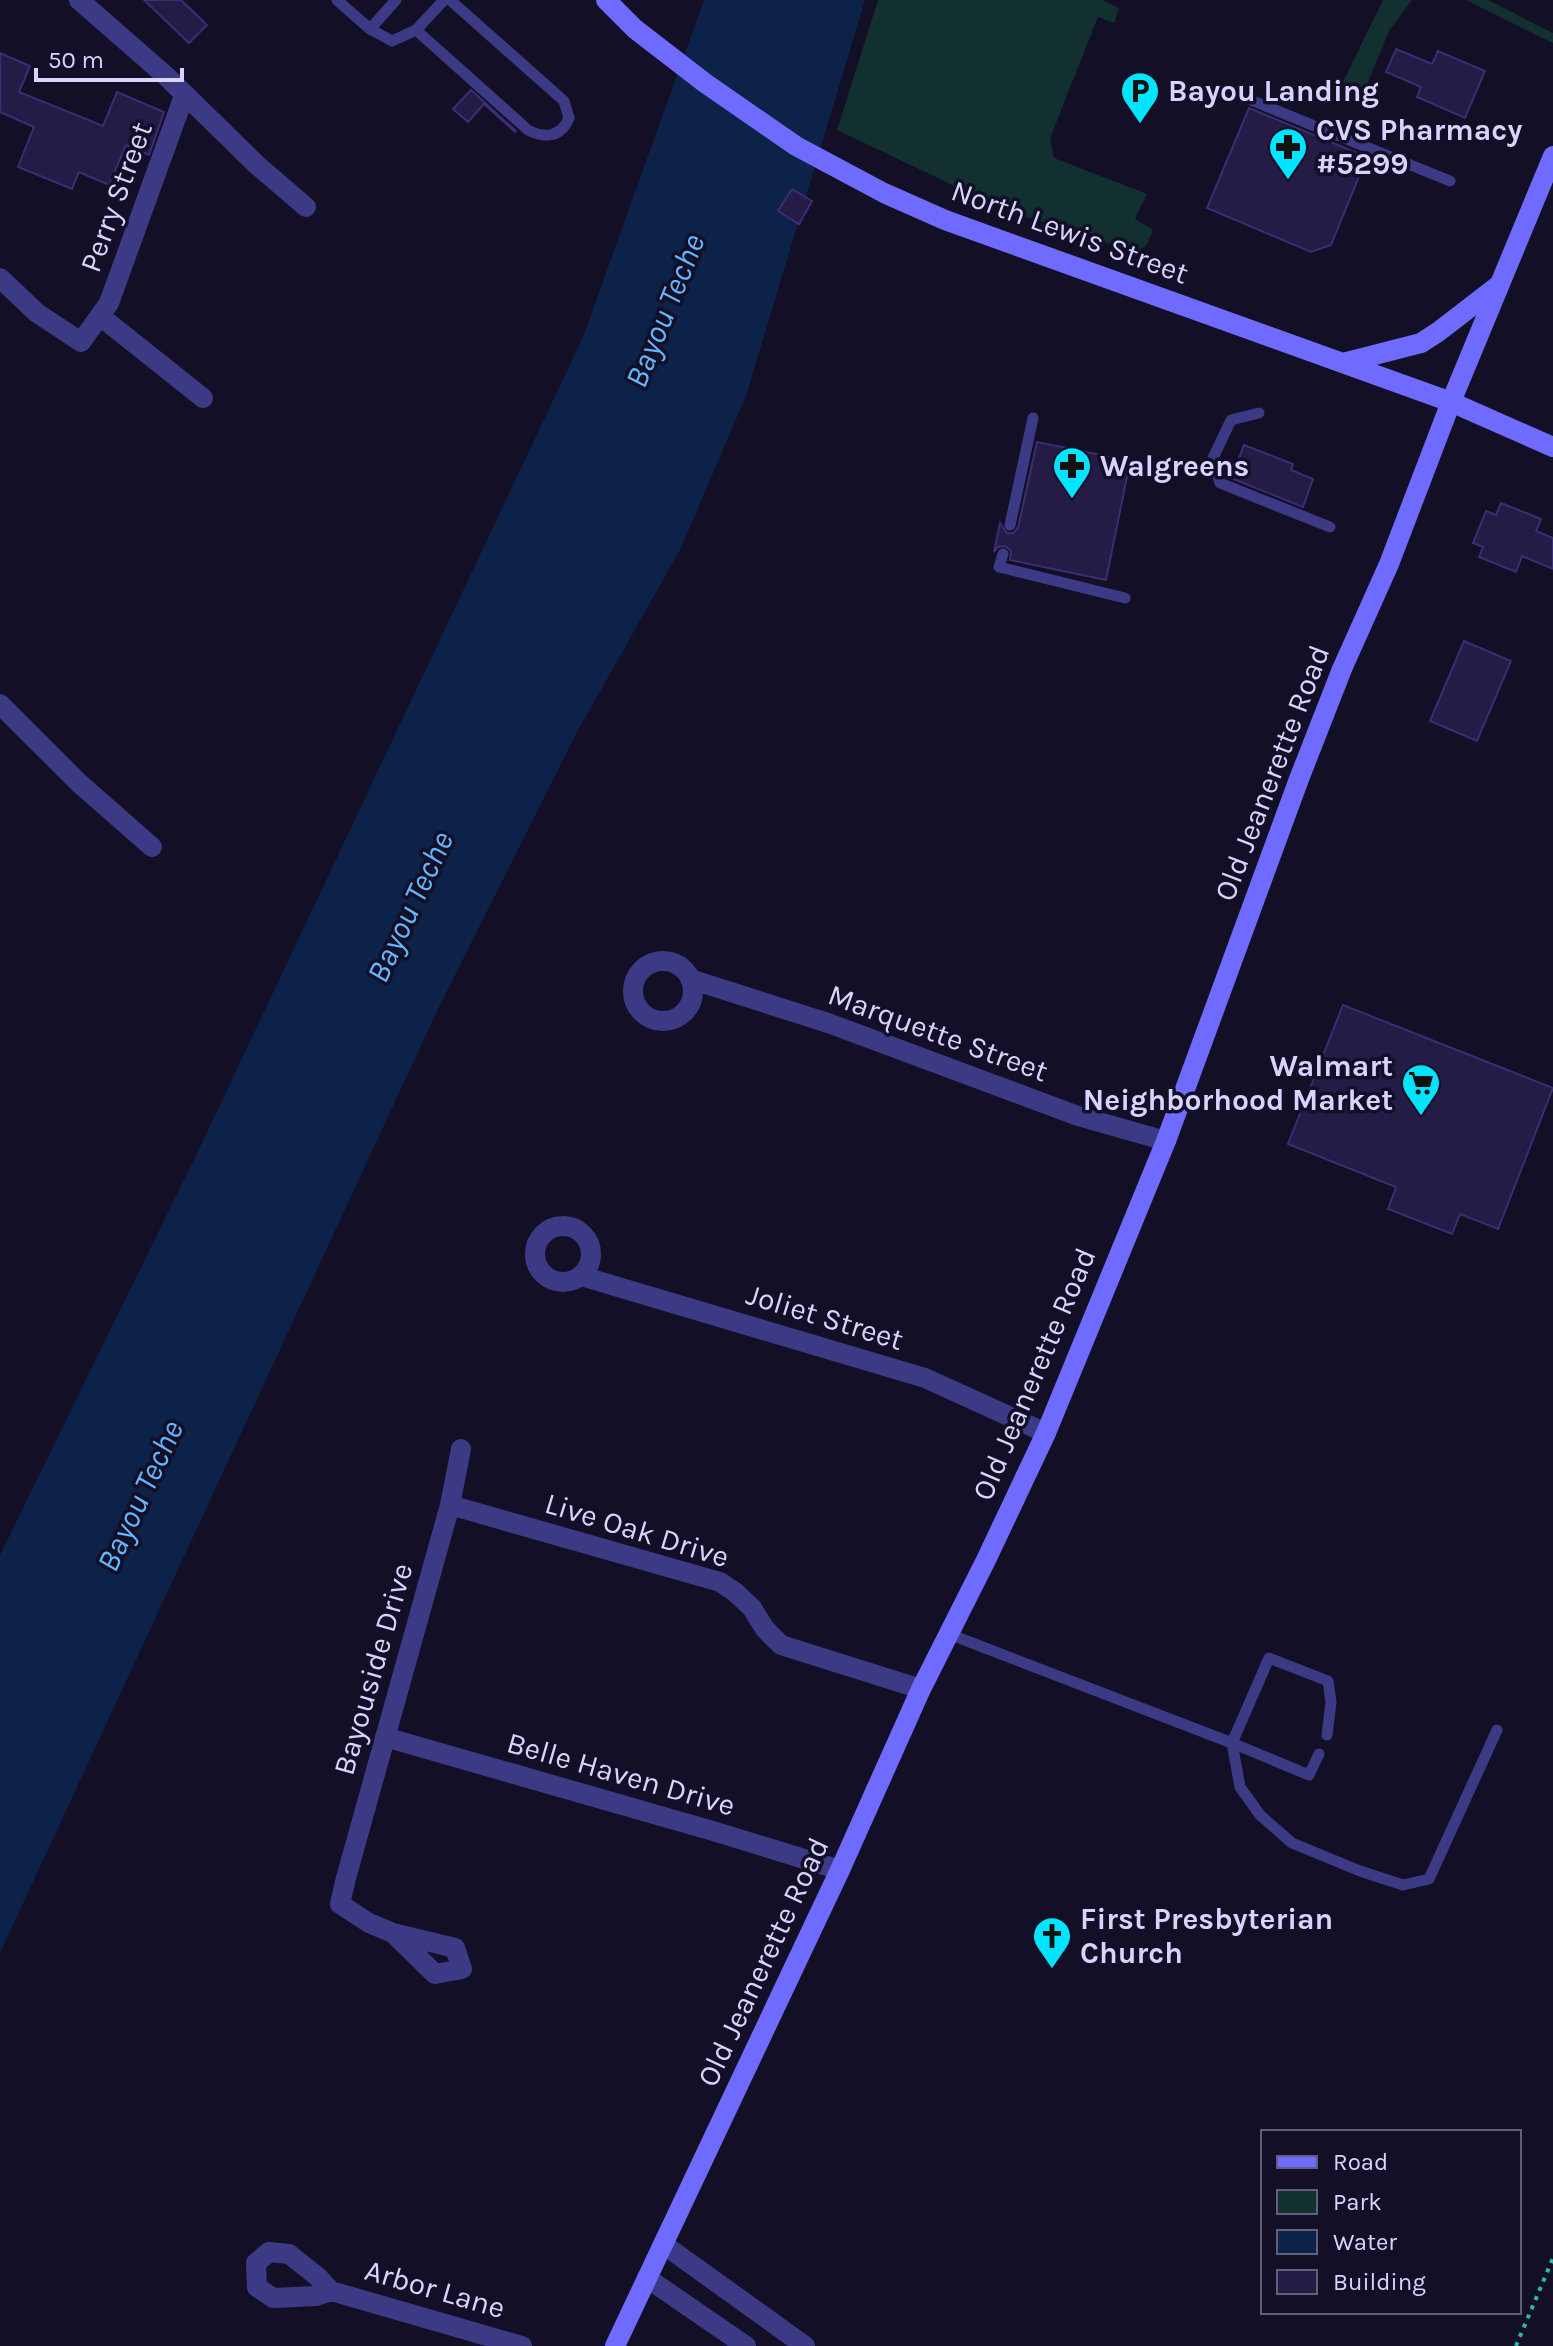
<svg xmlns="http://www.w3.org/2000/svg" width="1553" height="2346" font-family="Karla,sans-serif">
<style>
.green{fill:#12302f}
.water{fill:#0c2248}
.building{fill:#241b47;stroke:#3b2d73;stroke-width:2}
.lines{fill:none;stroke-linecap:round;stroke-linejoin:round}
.path{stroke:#2fb8b0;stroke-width:4;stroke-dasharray:4 6;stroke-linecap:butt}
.lane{stroke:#3d3a85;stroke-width:11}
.street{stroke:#3d3a85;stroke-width:20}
.secondary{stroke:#6f6bff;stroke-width:20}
.labels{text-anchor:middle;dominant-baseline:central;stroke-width:7;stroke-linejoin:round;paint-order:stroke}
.poi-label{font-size:30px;font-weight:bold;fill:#d9d4ff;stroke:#130f26;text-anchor:start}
.street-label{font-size:30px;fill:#d9d4ff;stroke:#130f26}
.water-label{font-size:32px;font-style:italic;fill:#62b6ff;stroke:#130f26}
</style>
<rect width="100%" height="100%" fill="#130f26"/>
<!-- green -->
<path class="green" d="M878 0H1102L1119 8 1114 23 1098 17 1050 138 1054 158 1147 194 1135 219 1153 230 1146 246 1134 252 1005 210 837 130Z
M1383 0H1412L1389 31 1361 99 1340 88Z
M1466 0H1488L1553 33V43Z"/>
<!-- water -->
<path class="water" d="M704 0H865L746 396 681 548 576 734 437 1011 0 1953V1555L201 1145 583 337Z"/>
<!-- building -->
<path class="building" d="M144 0H181L207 25 189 43Z
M1396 49 1432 64 1438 51 1485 71 1465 118 1417 97 1421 87 1386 72Z
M0 53 30 66 19 92 103 126 117 92 164 112 149 155 126 145 109 185 79 172 72 189 18 167 34 127 0 112Z
M471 90 516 131 515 132 484 104 468 122 453 109Z
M1249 108 1367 157 1331 245 1311 252 1207 208Z
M792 189 812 201 799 224 778 211Z
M1037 442 1115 458 1127 477 1106 580 1010 560 1011 551 1005 546 998 547 994 552 1000 523 1007 533H1013L1018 528Z
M1244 445 1293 464 1291 470 1313 479 1303 507 1231 478Z
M1501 503 1541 519 1536 531 1553 538V569L1522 556 1516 572 1479 557 1483 547 1473 543 1486 511 1496 515Z
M1464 641 1511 661 1477 741 1430 721Z
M1343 1005 1553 1088 1498 1229 1460 1214 1452 1234 1388 1209 1396 1187 1288 1144Z"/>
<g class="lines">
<!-- path -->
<path class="path" d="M1516 2346 1553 2258"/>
<!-- lane -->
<path class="lane" d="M337 0 370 29 396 0
M444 0 416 30 528 130C545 139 561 137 569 118L564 101 450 0
M370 29 392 41 416 30
M1231 92 1450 181
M1259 413 1231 420 1213 458 1220 483 1330 527
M1010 525 1033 418
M1003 554 999 567 1125 598
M949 1634 1232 1743 1240 1787 1260 1815 1292 1843 1360 1871 1403 1885 1429 1879 1497 1730
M1319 1754 1309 1775 1232 1743 1269 1658 1328 1681 1331 1702 1327 1735"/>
<!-- street -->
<path class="street" d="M79 0 166 76 257 165 306 207
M0 278 37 313 81 342 109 303 184 96
M100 316 203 398
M0 704 79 783 152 847
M633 991a30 30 0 1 1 60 0a30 30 0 1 1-60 0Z
M690 979 828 1023 1078 1116 1166 1141
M535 1254a28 28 0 1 1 56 0a28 28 0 1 1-56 0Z
M581 1276 925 1378 1046 1433
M450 1505 720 1582 735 1592 752 1608 765 1629 781 1645 921 1689
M385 1737 713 1831 840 1870
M393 1933 435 1974 462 1969 455 1948 393 1933 369 1923 340 1904 346 1878 450 1505 461 1449
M663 2244 805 2346
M647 2278 746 2346
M331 2291 316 2296 273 2298 257 2287 256 2263 269 2252 289 2254 318 2277 331 2291 522 2346"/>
<!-- secondary -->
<path class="secondary" d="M606 0 635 29 705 83 796 146 884 193 945 220 1451 402 1553 447
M1343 363 1421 343 1438 332 1499 285
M615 2346 840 1870 921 1689 986 1560 1046 1433 1166 1141 1299 779 1342 669 1389 564 1451 402 1553 156"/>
</g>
<!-- icons -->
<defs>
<symbol id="parking-pin" viewBox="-11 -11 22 30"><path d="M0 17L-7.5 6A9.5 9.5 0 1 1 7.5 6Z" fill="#00e5ff" stroke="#130f26"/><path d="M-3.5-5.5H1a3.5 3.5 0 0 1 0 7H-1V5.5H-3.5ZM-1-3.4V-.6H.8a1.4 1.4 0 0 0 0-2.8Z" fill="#111"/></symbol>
<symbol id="pharmacy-pin" viewBox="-11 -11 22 30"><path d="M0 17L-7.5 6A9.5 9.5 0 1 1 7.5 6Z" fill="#00e5ff" stroke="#130f26"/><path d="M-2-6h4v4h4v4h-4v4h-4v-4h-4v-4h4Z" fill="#111"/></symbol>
<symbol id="supermarket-pin" viewBox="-11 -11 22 30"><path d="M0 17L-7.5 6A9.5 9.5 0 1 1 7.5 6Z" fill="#00e5ff" stroke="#130f26"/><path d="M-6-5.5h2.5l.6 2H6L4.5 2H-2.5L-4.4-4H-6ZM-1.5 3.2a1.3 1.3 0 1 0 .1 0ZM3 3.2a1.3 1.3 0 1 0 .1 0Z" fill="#111"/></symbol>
<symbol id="church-pin" viewBox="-11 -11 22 30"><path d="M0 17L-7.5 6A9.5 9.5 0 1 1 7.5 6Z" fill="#00e5ff" stroke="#130f26"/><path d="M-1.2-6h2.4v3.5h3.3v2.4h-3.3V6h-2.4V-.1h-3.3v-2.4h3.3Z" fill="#111"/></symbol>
</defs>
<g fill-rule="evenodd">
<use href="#parking-pin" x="1118" y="69" width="44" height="60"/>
<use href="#pharmacy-pin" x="1266" y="125" width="44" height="60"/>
<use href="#pharmacy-pin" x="1050" y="444" width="44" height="60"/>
<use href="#supermarket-pin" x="1399" y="1061" width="44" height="60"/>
<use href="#church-pin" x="1030" y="1914" width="44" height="60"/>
</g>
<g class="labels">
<!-- poi labels -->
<g class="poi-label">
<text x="1168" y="91">Bayou Landing</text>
<text x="1316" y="130">CVS Pharmacy<tspan x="1316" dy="34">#5299</tspan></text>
<text x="1100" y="466">Walgreens</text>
<text x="1393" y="1066" text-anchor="end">Walmart<tspan x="1393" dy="34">Neighborhood Market</tspan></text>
<text x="1080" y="1919">First Presbyterian<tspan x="1080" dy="34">Church</tspan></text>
</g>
<!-- street labels -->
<g class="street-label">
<text transform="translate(116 197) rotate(-70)">Perry Street</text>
<text transform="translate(1070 232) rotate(20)">North Lewis Street</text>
<text transform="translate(1272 773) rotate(-69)">Old Jeanerette Road</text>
<text transform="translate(938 1033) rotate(20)">Marquette Street</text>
<text transform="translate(825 1317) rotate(17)">Joliet Street</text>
<text transform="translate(1034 1374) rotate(-67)">Old Jeanerette Road</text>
<text transform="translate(637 1530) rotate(17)">Live Oak Drive</text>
<text transform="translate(373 1669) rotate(-74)">Bayouside Drive</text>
<text transform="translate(621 1774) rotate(16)">Belle Haven Drive</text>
<text transform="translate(763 1962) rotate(-65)">Old Jeanerette Road</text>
<text transform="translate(435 2289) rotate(16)">Arbor Lane</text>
</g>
<!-- water labels -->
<g class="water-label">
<text transform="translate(665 311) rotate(-68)">Bayou Teche</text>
<text transform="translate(410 907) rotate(-65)">Bayou Teche</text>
<text transform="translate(140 1496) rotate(-65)">Bayou Teche</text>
</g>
</g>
<!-- legend -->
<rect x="1261" y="2130" width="260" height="184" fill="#130f26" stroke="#625e7d" stroke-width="2"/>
<rect x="1277" y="2156" width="40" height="12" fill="#6f6bff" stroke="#625e7d" stroke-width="2"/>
<text x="1333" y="2170" font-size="24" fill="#d9d4ff">Road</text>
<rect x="1277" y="2190" width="40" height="24" fill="#12302f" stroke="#625e7d" stroke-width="2"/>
<text x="1333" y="2210" font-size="24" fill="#d9d4ff">Park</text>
<rect x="1277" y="2230" width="40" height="24" fill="#0c2248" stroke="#625e7d" stroke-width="2"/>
<text x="1333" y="2250" font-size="24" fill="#d9d4ff">Water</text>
<rect x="1277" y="2270" width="40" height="24" fill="#241b47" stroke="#625e7d" stroke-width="2"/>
<text x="1333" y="2290" font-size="24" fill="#d9d4ff">Building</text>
<!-- scale -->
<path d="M36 68v12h146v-12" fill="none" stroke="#d9d4ff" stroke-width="4"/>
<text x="48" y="68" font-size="24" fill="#d9d4ff" stroke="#130f26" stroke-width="6" paint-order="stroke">50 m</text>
</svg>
